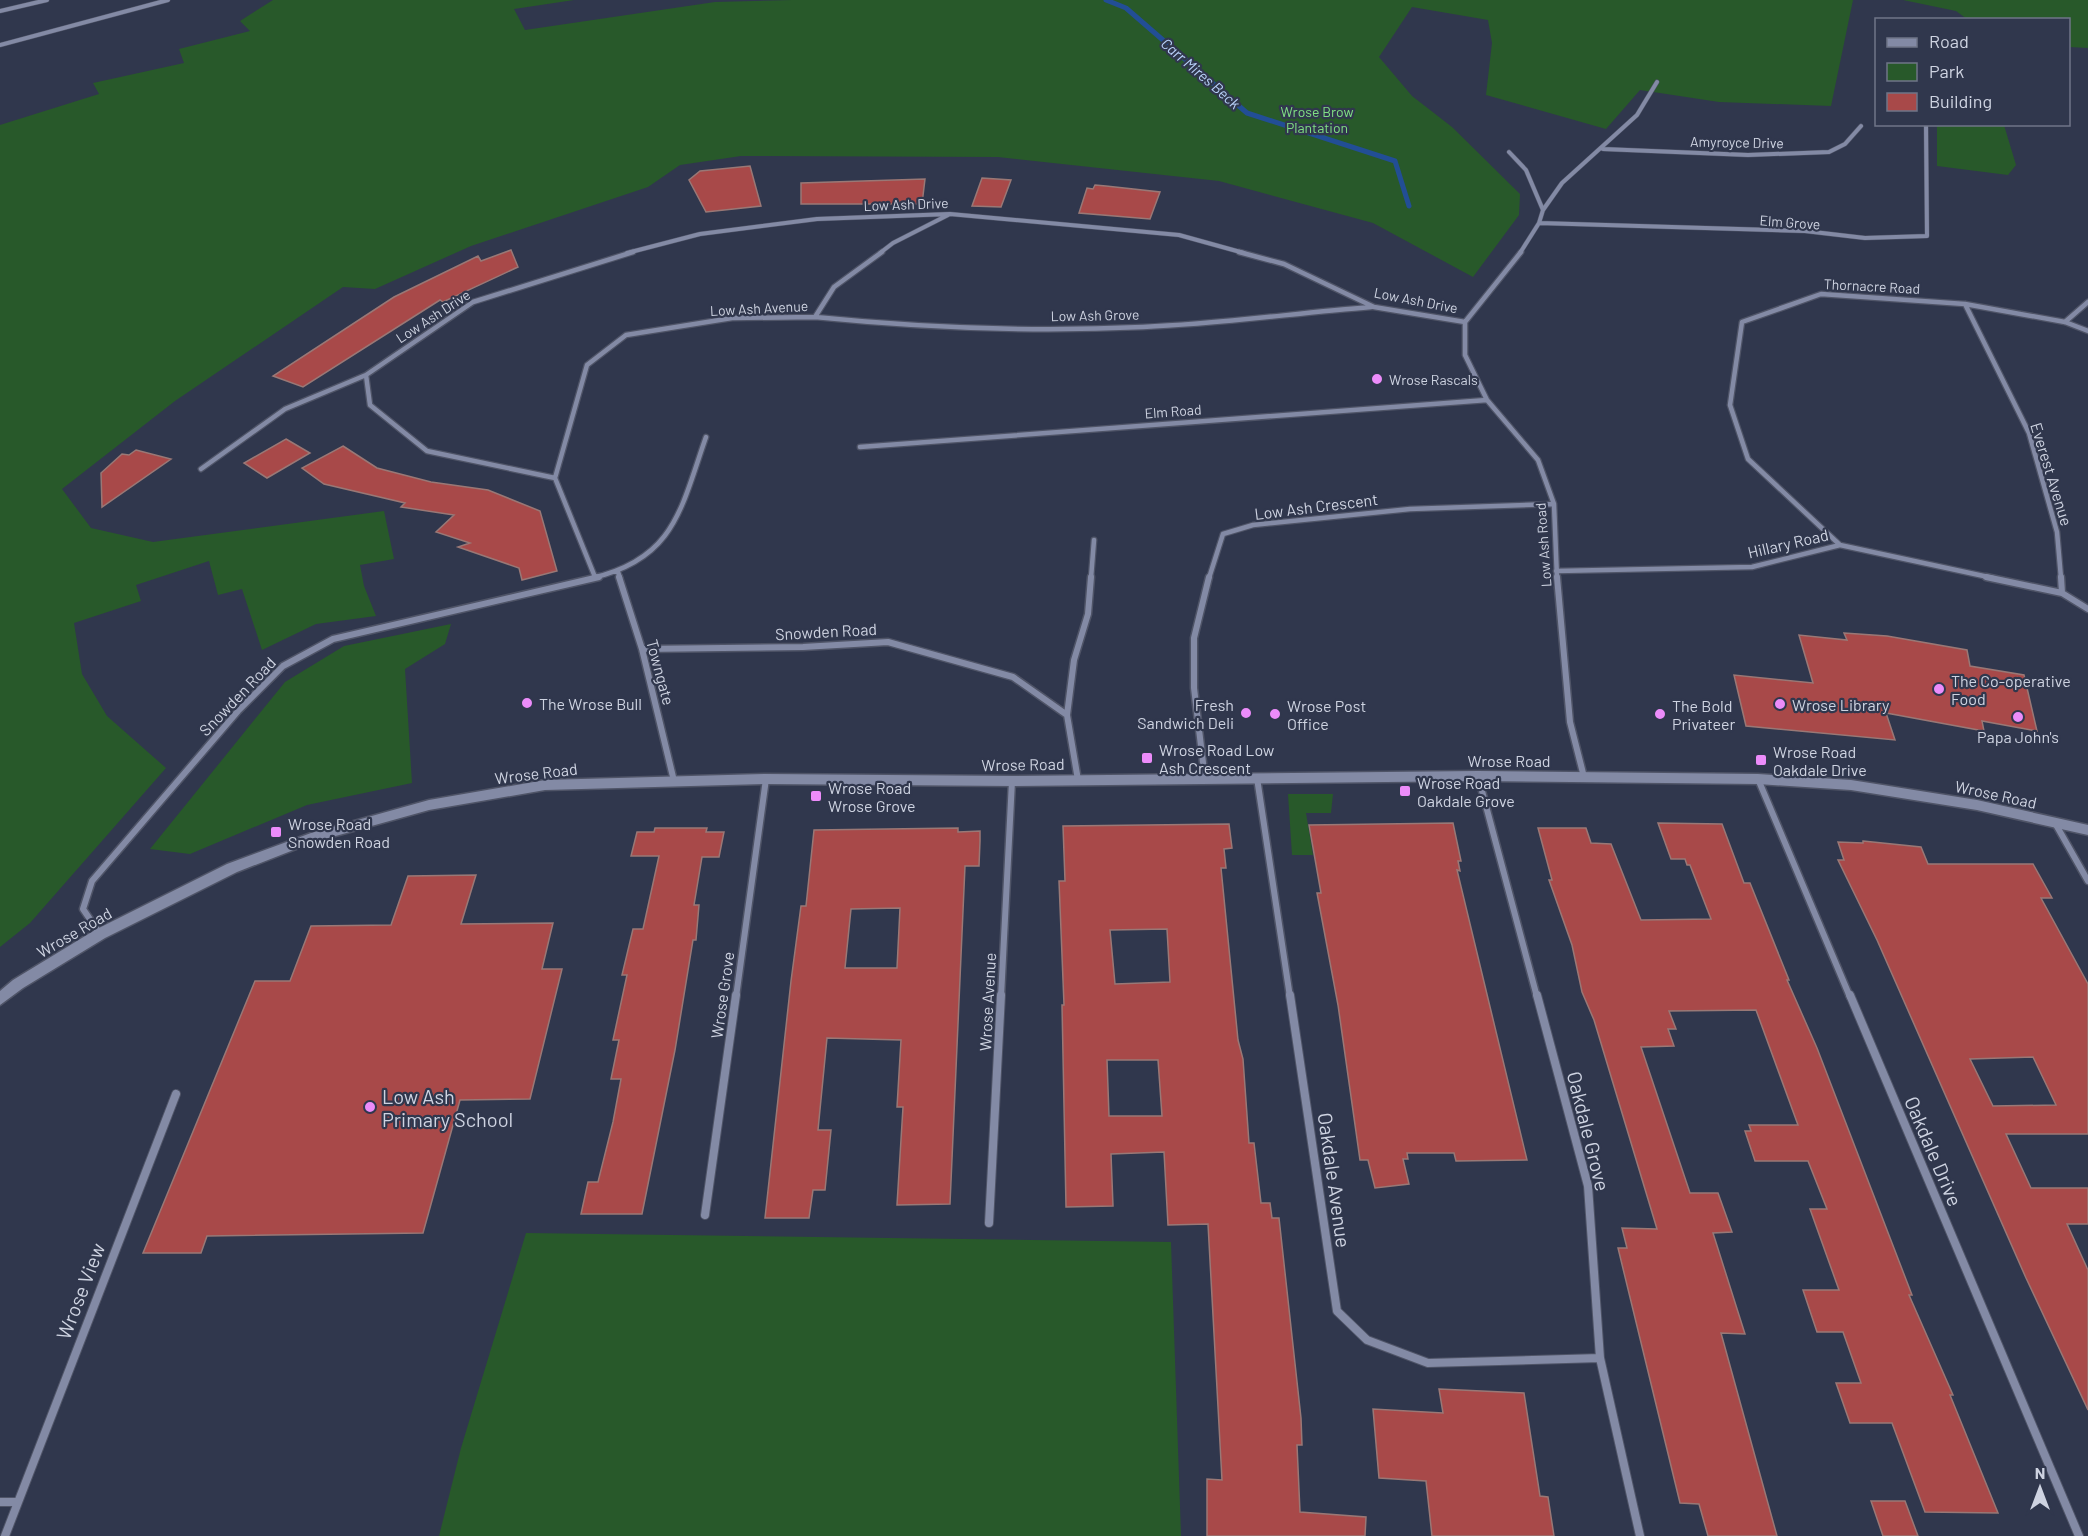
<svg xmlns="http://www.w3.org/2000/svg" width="2088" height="1536" font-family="Barlow,sans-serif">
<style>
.green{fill:#28592a}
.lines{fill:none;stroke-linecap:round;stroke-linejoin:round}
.stream{stroke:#224e95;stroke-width:5}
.building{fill:#a84949;stroke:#997876;stroke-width:1.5;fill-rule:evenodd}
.street-far3-casing{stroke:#4f5467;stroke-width:5}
.street-far2-casing{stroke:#4f5467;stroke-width:7}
.street-far1-casing{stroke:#4f5467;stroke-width:9}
.street-casing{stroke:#4f5467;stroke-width:10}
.secondary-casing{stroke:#4f5467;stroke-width:3}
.street-far3{stroke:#838aa5;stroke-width:4}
.street-far2{stroke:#838aa5;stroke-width:4.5}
.street-far1{stroke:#838aa5;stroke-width:6}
.street{stroke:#838aa5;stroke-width:8}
.secondary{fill:#838aa5;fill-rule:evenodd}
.poi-dot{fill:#ec8cfa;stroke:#30374d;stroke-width:2}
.labels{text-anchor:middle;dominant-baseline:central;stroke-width:4.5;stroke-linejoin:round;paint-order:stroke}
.far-park-label{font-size:14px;fill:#80df83;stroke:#30374d}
.far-street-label{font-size:14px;fill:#ced3e1;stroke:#30374d}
.far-poi-label{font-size:14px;fill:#ced3e1;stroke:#30374d;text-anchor:start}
.far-water-label{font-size:15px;font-style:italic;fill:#b8d1f9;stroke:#30374d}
.street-label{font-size:16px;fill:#ced3e1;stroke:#30374d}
.poi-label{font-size:16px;fill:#ced3e1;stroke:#30374d;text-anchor:start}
.near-poi-label{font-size:20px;fill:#ced3e1;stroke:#30374d;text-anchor:start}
.near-street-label{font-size:20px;fill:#ced3e1;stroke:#30374d}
</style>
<rect width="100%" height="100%" fill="#30374d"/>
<!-- green -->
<path class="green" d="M273 0H574L514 9 525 30 715 2 792 0H1853L1831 106 1719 102 1640 90 1606 129 1486 95 1492 43 1488 20 1412 7 1379 57 1412 96 1452 127 1520 194 1519 215 1473 277 1373 223 1219 181 998 157 741 156 680 165 648 187 471 246 375 289 343 287 175 401 62 489 91 528 153 542 384 511 394 559 360 565 364 586 376 616 316 624 262 650 242 589 218 595 209 561 136 585 141 601 74 623 82 674 107 716 166 768 30 923 0 947V125L99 94 93 83 184 63 179 49 250 31 240 21Z
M1903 0H2088V48L2069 47 2068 20 1967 19 1956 11Z
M1937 125H2004L2016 165 2008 175 1937 166Z
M451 624 445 644 405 669 412 783 307 805 190 854 150 849 285 682 344 646Z
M1288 794H1333L1331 813H1306L1313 855H1292Z
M526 1233 1171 1242 1181 1536H439L461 1448Z"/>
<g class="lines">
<!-- stream -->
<path class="stream" d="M1106 0 1126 8 1247 113 1395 161 1409 206"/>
</g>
<!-- building -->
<path class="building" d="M750 166 761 206 706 212 689 180 700 171Z
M982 178 1011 180 1001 207 972 206Z
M925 179 922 204H801V183Z
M1095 185 1106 186 1160 192 1150 219 1079 213 1087 188 1093 189Z
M511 250 518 267 443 302 440 300 303 387 273 376 394 297 478 256 481 261Z
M286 439 310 453 267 478 244 463Z
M343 446 377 468 431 482 488 490 540 511 557 571 522 580 519 568 458 547 470 543 436 532 454 515 401 507 405 503 324 484 302 468Z
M136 450 171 459 102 507 101 473 122 454 129 455Z
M1844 633 1887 636 1967 650 1970 666 2024 675 2037 731 1982 721 1984 731 1886 713 1895 740 1746 726 1734 675 1813 683 1799 635 1847 640Z
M1453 823 1461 861H1458L1460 871 1457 870 1527 1160 1456 1161 1454 1153H1407L1408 1159H1403L1409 1184 1375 1188 1368 1160H1360L1338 1005 1317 893H1321L1309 825Z
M1658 823 1722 824 1744 883H1750L1789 980H1787L1817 1048 1912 1295H1909L1953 1395H1950L1998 1513 1925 1512 1892 1423H1850L1836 1383H1861L1843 1332H1817L1803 1290H1839L1810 1209H1827L1808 1161H1755L1745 1131H1751L1749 1125H1798L1756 1010 1669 1011 1676 1029H1668L1674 1046 1641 1047 1690 1193H1718L1732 1232 1713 1233 1745 1334 1721 1333 1777 1536H1708L1699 1504 1680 1503 1618 1248H1627L1622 1228 1657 1229 1594 1020 1582 992 1572 945 1549 880H1552L1538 828H1586L1591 843 1611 844 1641 920 1711 919 1690 865H1687L1685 859H1671Z
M1229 824 1232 848 1224 849 1226 868H1221L1238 1040 1243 1059 1249 1143H1254L1261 1203H1270L1272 1218H1279L1301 1418 1302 1445H1297L1300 1512 1366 1517 1365 1536H1207V1479L1222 1480 1208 1224 1168 1225 1164 1152 1111 1154 1113 1206 1066 1207 1062 1005H1064L1059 881H1065L1063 826ZM1167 929 1170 982 1115 984 1110 930ZM1107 1060H1158L1162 1116H1109Z
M655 828H707L706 832H724L719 857H702L694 905H699L696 940H693L675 1050 642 1214H581L588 1182H598L613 1122 621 1079H611L619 1040H613L627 975H622L633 929H643L659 856H631L637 832H654Z
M958 828V832L980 831V841L979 866H965L950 1204 897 1205 903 1107H897L901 1040 827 1038 818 1130H831L825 1190H813L809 1218H765L791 981 801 906H806L814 830ZM900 908 897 968H845L851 909Z
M1863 841 1921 847 1928 864H2033L2052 898H2041L2088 984V1134H2006L2031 1188H2088V1224H2067L2088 1270V1410L2026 1278 1877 940 1838 860H1844L1838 842 1863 843ZM2033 1057 2056 1105 1993 1106 1970 1059Z
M476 875 461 924 553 923 542 969H562L530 1099 460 1100 423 1233 207 1236 201 1253H143L255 981H290L311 926 391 925 408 876Z
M1439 1389 1524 1393 1540 1496 1548 1497 1554 1536H1432L1426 1481 1379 1478 1373 1409 1443 1413Z
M1871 1501H1905L1918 1536H1883Z"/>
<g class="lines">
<defs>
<path id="street-far3" d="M0 11 47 0
M0 45 168 0
M1603 149 1748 155 1829 152 1845 144 1861 126
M1509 152 1526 170 1543 210
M1539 223 1805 231 1865 238 1927 236 1926 124
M627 253 700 234 817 219 950 214 1179 235 1244 253
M880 253 893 243 948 215
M1520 253 1539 223 1543 210 1562 183 1637 115 1657 82"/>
<path id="street-far2" d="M1239 252 1284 264 1374 307 1465 322
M1521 252 1465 322V355L1487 400 1538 460 1554 504 1557 578
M1965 304 2029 433 2057 532 2061 578
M815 317C924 328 1034 332 1143 327 1220 324 1295 313 1371 307
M2065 322 2088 302
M860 447 1487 400
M201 469 285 409 366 375
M555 478 587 365 626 335 732 318 815 317 834 287 882 252
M1840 545 1748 459 1730 405 1742 322 1821 294 1965 304 2065 322 2088 331
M1556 571 1752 567 1840 545 1993 578
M618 572 620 578
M595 577 555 478 427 451 370 405 366 375 473 302 633 252
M592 578C675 559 681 508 706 437
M1091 578 1094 540
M1209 578 1223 534 1253 525 1410 509 1554 504"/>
<path id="street-far1" d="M619 577 642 649 674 781
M1557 577 1570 722 1584 777
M1986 577 2062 593 2088 609
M2061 577 2062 593
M642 649 803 647 888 642 1013 677 1067 715 1078 780
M1067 715 1074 660 1088 614 1091 577
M1478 776 1537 997
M1257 778 1290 997
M1205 779 1194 688V638L1209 577
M1758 779 1850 997
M2055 823 2088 881
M100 934 83 909 92 881 238 711 283 666 333 639 599 577
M736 997 766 779
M1001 997 1012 781"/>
<path id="street" d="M1290 995 1337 1311 1367 1340 1428 1363 1600 1358
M1537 995 1588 1186 1600 1358 1640 1536
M1850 995 2079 1536
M705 1215 736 995
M989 1223 1001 995
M0 1502H18
M5 1536 176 1094"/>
<path id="secondary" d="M1478 771 1758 774 1851 780 1977 800 2088 825V835L1977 810 1851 790 1758 784 1478 781 1012 786 766 784 545 790 429 810 314 842 237 872 105 938 23 988 0 1005V991L13 980 95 930 227 864 311 833 429 800 545 780 766 774 1012 776Z"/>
</defs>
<!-- street-far3 casing -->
<use href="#street-far3" class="street-far3-casing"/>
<!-- street-far2 casing -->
<use href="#street-far2" class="street-far2-casing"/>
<!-- street-far1 casing -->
<use href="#street-far1" class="street-far1-casing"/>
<!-- street casing -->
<use href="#street" class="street-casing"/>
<!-- secondary casing -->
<use href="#secondary" class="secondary-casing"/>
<!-- street-far3 -->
<use href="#street-far3" class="street-far3"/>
<!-- street-far2 -->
<use href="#street-far2" class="street-far2"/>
<!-- street-far1 -->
<use href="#street-far1" class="street-far1"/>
<!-- street -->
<use href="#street" class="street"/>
<!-- secondary -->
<use href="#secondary" class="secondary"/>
</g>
<!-- markers -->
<g class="poi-dot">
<circle cx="1377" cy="379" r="6"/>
<circle cx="1939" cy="689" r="6"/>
<circle cx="527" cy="703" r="6"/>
<circle cx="1780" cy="704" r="6"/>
<circle cx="1246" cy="713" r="6"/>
<circle cx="1275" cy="714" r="6"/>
<circle cx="1660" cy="714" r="6"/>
<circle cx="2018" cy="717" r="6"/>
<rect x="1141" y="752" width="12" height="12" rx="3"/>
<rect x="1755" y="754" width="12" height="12" rx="3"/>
<rect x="1399" y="785" width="12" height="12" rx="3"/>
<rect x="810" y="790" width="12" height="12" rx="3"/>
<rect x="270" y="826" width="12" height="12" rx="3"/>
<circle cx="370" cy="1107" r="6"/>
</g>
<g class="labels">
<!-- far-park labels -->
<g class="far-park-label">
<text x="1317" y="111">Wrose Brow<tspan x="1317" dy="16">Plantation</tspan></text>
</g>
<!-- far-street labels -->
<g class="far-street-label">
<text transform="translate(1737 142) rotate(1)">Amyroyce Drive</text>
<text transform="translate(906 204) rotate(-2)">Low Ash Drive</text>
<text transform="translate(1790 222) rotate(4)">Elm Grove</text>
<text transform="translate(1872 286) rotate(3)">Thornacre Road</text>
<text transform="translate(1416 300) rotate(11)">Low Ash Drive</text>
<text transform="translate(759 308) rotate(-3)">Low Ash Avenue</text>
<text transform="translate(1095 315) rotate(-1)">Low Ash Grove</text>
<text transform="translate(433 316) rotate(-33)">Low Ash Drive</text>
<text transform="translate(1173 411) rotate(-4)">Elm Road</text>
<text transform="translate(1543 545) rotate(-94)">Low Ash Road</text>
</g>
<!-- far-poi labels -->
<g class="far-poi-label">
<text x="1389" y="379">Wrose Rascals</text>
</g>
<!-- far-water labels -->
<g class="far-water-label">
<text transform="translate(1201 73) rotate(41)">Carr Mires Beck</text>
</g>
<!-- street labels -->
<g class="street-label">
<text transform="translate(2052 474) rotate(73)">Everest Avenue</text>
<text transform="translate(1316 506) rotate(-7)">Low Ash Crescent</text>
<text transform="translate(1788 543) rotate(-13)">Hillary Road</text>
<text transform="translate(826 631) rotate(-3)">Snowden Road</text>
<text transform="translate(661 672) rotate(75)">Towngate</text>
<text transform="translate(237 696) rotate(-46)">Snowden Road</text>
<text x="1509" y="760">Wrose Road</text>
<text transform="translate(1023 764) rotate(-1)">Wrose Road</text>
<text transform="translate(536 773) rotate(-7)">Wrose Road</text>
<text transform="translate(1996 794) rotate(12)">Wrose Road</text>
<text transform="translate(74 932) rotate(-30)">Wrose Road</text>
<text transform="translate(722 995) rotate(-82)">Wrose Grove</text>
<text transform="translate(987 1002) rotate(-87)">Wrose Avenue</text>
</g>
<!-- poi labels -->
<g class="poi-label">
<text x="1951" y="680">The Co-operative<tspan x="1951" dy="18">Food</tspan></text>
<text x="539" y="703">The Wrose Bull</text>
<text x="1234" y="704" text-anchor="end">Fresh<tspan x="1234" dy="18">Sandwich Deli</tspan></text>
<text x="1792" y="704">Wrose Library</text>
<text x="1287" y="705">Wrose Post<tspan x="1287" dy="18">Office</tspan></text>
<text x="1672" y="705">The Bold<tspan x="1672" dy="18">Privateer</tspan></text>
<text x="2018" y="736" text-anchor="middle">Papa John's</text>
<text x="1159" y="749">Wrose Road Low<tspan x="1159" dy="18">Ash Crescent</tspan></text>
<text x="1773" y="751">Wrose Road<tspan x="1773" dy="18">Oakdale Drive</tspan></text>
<text x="1417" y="782">Wrose Road<tspan x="1417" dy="18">Oakdale Grove</tspan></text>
<text x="828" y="787">Wrose Road<tspan x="828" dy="18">Wrose Grove</tspan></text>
<text x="288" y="823">Wrose Road<tspan x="288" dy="18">Snowden Road</tspan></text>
</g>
<!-- near-poi labels -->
<g class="near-poi-label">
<text x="382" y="1096">Low Ash<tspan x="382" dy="23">Primary School</tspan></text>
</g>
<!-- near-street labels -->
<g class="near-street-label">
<text transform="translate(1589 1131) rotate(76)">Oakdale Grove</text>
<text transform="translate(1934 1151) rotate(67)">Oakdale Drive</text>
<text transform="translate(1335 1180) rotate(82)">Oakdale Avenue</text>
<text transform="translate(80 1291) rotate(-69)">Wrose View</text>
</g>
</g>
<!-- legend -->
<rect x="1875" y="18" width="195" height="108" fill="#30374d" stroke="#6f7588" stroke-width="1.5"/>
<rect x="1887" y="38" width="30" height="9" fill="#838aa5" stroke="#6f7588" stroke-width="1.5"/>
<text x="1929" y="48" font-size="18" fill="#ced3e1">Road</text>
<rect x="1887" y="63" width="30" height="18" fill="#28592a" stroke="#6f7588" stroke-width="1.5"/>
<text x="1929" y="78" font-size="18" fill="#ced3e1">Park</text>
<rect x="1887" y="93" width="30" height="18" fill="#a84949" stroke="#6f7588" stroke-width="1.5"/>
<text x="1929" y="108" font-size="18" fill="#ced3e1">Building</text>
<!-- north arrow -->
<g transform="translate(2040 1488)" stroke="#30374d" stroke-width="4.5" paint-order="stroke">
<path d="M0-4.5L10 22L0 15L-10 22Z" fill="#ced3e1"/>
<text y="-9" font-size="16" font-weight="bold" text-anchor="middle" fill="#ced3e1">N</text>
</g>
</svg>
